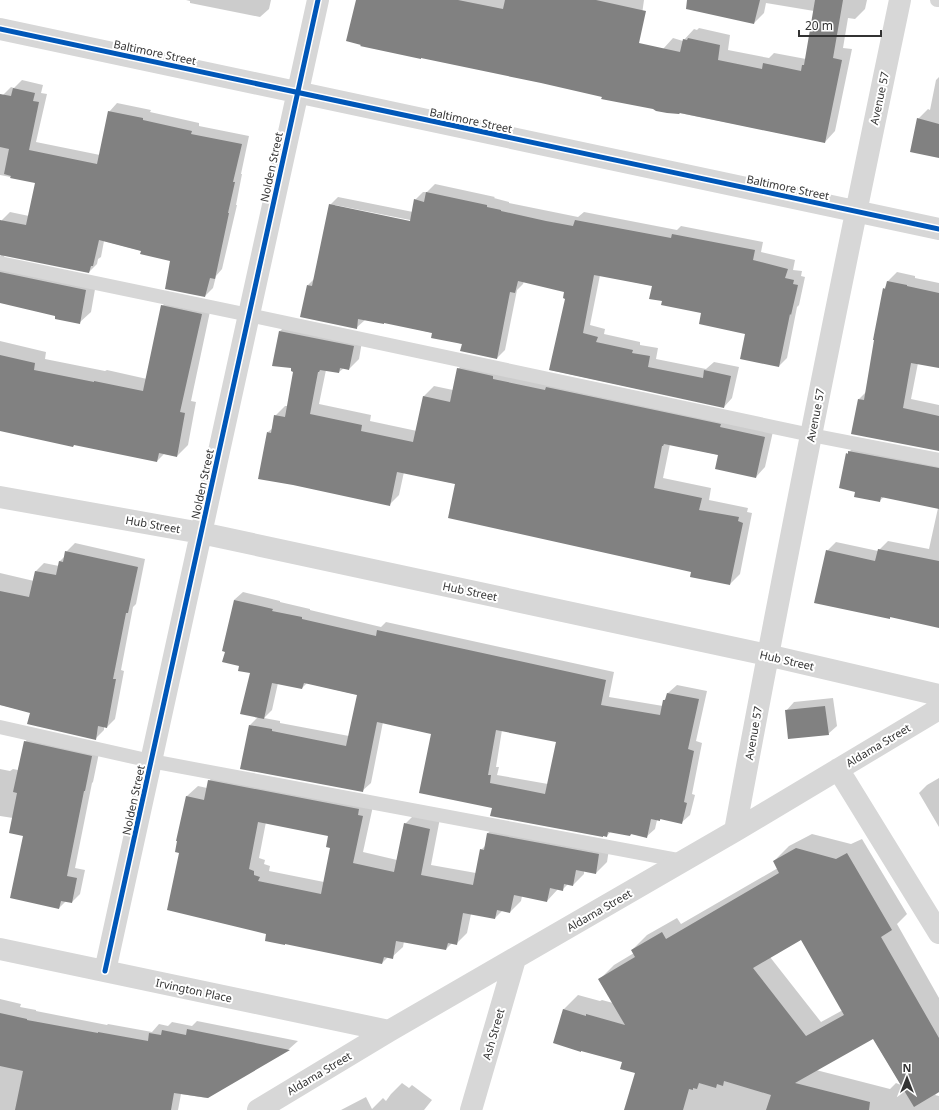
<svg xmlns="http://www.w3.org/2000/svg" width="939" height="1110" font-family="'Noto Sans',sans-serif">
<style>
.shadow{fill:#0003;fill-rule:evenodd}
.building{fill:#818181;fill-rule:evenodd}
.lines{fill:none;stroke-linecap:round;stroke-linejoin:round}
.lane{stroke:#d7d7d7;stroke-width:14}
.street{stroke:#d7d7d7;stroke-width:22}
.cycleway-casing{stroke:#fff;stroke-width:8}
.cycleway{stroke:#0057b8;stroke-width:5}
.labels{text-anchor:middle;dominant-baseline:central;stroke-width:4;stroke-linejoin:round;paint-order:stroke}
.street-label{font-size:11px;fill:#333;stroke:#fff}
</style>
<rect width="100%" height="100%" fill="#fff"/>
<!-- shadow -->
<path class="shadow" d="M186 0H271L269 9 260 17 190 3V1Z
M357 0H644L635 64 663 49 673 38 683 41 694 29 697 30 699 28 730 35 728 50 769 58 774 53 806 59 814 11 766 3 764 13 754 23 713 0H867L865 9 855 19 848 18 843 48 852 49 835 131 825 142 654 108 603 96Z
M939 77V157L918 119 928 109 930 110 936 80Z
M22 80 43 85 41 93 47 94 36 142 100 155 109 112 117 103 151 110 150 112 199 123V126L249 136 241 174H242L236 205H237L222 269 216 276 213 288 205 296 171 260 142 251 104 241 101 257 98 259 97 264 89 272 3 254 5 258 97 278 91 312 79 323 57 315 0 302V256L2 254H0V229L2 220 10 212 29 216 36 182 0 175V107L3 95 11 87 14 88Z
M435 184 495 197 494 198 509 202V203L578 217 584 212 677 230 681 226 763 242 761 252 795 260 793 270 802 271 801 276 805 277 799 305 797 307 787 358 779 366 747 333 702 312 663 301 653 286 600 275 590 325 605 329 604 334 640 342V345L658 348 656 359 706 369 714 362 739 367 732 398 724 407 550 370 567 298 566 291 524 281 523 284 517 290 505 350 497 358 433 333 385 322 365 320 356 328 308 285 315 278 330 205 338 197 413 212 415 200 423 192H427ZM335 205 415 221V223L335 207Z
M897 272 915 276V278L939 283V367L918 363 911 399 939 405V450L859 399 866 392 884 289 887 285 888 281Z
M174 294 212 302 191 401 196 402 188 445 177 456 164 454 157 461 0 429V341L46 352 45 359 105 371 107 370 147 379 162 306Z
M290 322 363 336 359 359 349 369 344 368 339 372 326 370 319 404 371 415 370 421 417 431 424 396 434 386 453 390 458 369 468 359 774 427 765 467 756 477 719 455 670 444 663 478 711 488 709 500 748 508 747 512 752 513 740 574 730 584 456 484 404 472 399 495 389 505 268 432 273 428 275 416 285 406H288L294 371 280 331Z
M858 443 939 458V627L891 616 890 618 827 551 836 542 878 551 888 541 929 549 938 508 884 497 879 501 856 491 847 454Z
M75 543 145 559 136 604 133 607 121 670 124 671 115 719 107 727H104V730L95 739 31 712 0 705V573L34 581 36 571 44 563 59 566V562L65 556 66 552Z
M243 592 280 601V602L310 609V610L381 627 386 622 614 672 609 697 663 706 664 700 667 698 668 693 677 685 707 691 696 741 702 743 692 794 695 795 690 815 681 823 662 818 660 820H657L655 829 646 837 632 834 630 835 611 831 607 836 493 807 432 733 383 722 371 783 362 791 250 725 258 717 251 673 240 665 234 600ZM278 683 302 688 307 683 358 695 349 736 280 723V721L264 718 272 710ZM502 730 557 741 548 784 497 775 499 767H496Z
M833 698 837 726 828 734 786 711 794 702Z
M33 733 100 748 93 782 92 783 75 868 85 870 80 894 72 902 66 901 59 908 25 836 13 818 0 816V769L10 771 13 769 18 770 25 742Z
M219 770 373 806 363 852 397 860 405 824 416 813 440 818 431 865 476 873 481 850 486 845 488 833 499 822 610 843 607 862 596 873 584 870V874L573 885 568 884 562 890 558 889 547 901 522 896 521 901 510 912 503 910 495 918 471 914 467 933 456 944 452 943 446 949 404 941 403 947 392 957H388L382 963 267 933 180 852 187 796 198 786 207 788 209 781ZM266 822 329 835 331 848 324 882 269 871 270 866 264 864 265 860 259 858Z
M939 778V827L919 793 927 785Z
M812 834 851 844 862 839 907 914 897 924 939 998V1092L935 1095 939 1096V1110H625L636 1072 563 1010 578 995 600 1001 602 1000 613 1003 599 980 614 965 634 953 632 950 647 935 677 918 681 924 778 868 774 861 789 846ZM801 939 843 1010 821 1022 770 957ZM873 1038 901 1085 896 1083 890 1089 816 1070Z
M0 999 21 1004 20 1007 36 1010V1011L107 1025 108 1024 152 1032 159 1024 168 1026 172 1022 192 1026 197 1021 298 1041 289 1049 207 1098 181 1094 178 1110H0Z
M402 1083 409 1088 412 1085 432 1100 424 1110H341L366 1097 372 1109 383 1098 386 1101 391 1094Z"/>
<!-- building -->
<path class="building" d="M356 0H458L503 9 505 0H596L646 11 639 43 680 52 683 39 687 40 688 38 720 45 718 60 762 69 763 63 801 71 802 65H804L815 0H843L833 58 842 60 825 143 680 113 679 114 667 113 656 111 653 109 601 99 602 97 541 83 421 58V59L360 46 361 45 346 41Z
M687 0H760L754 24 686 9Z
M13 88 35 93 33 101 39 102 29 150 97 164 108 111 143 118V120L192 131 191 134 242 144 233 182H235L228 213H229L215 279 210 278 205 297 165 289 170 261 140 254 141 251 99 240 93 266H91L89 273 0 255V220L26 225 35 183 10 178 11 176 4 174 9 149 0 147V94L11 96Z
M917 118 939 124V158L910 152Z
M426 192 487 205V207L501 210V211L546 221 573 226 575 220 671 238 672 234 755 250 753 260 788 269 785 278 794 280 793 284 798 285 791 315 790 314 779 367 740 359 745 334 699 324 701 313 661 305 662 301 649 299 652 286 594 275 583 333 598 337 596 342 633 350 632 353 650 356 648 367 703 378 704 370 731 376 724 408 549 370 565 299 563 298 564 292 518 281 515 293 510 292 497 359 460 351 462 344 431 338 432 333 384 323V324L358 319 357 329 300 317 307 285 312 286 329 204 410 221 414 199 424 202Z
M0 272 86 290 80 324 55 319V316L0 303Z
M887 281 907 285V286L939 293V368L911 363 903 408 939 416V451L851 434 858 399 864 400 874 340H873L883 288 885 289Z
M161 305 202 314 180 412 185 413 177 457 159 453 157 462 74 445 73 447 0 431V355L35 363 34 370 94 382V381L143 391Z
M279 331 354 346 349 370 340 368 339 373 320 370 319 372H318L310 414 362 425 361 431 413 442 423 396 450 402 457 368 493 376V379L545 390 546 387 721 424 720 427 765 437 756 478 715 469 718 455 664 444 663 446H662L654 488 702 498 699 510 739 517 738 521 743 523 730 585 690 577 691 572 448 518 455 484 397 472 390 506 293 485 258 479 267 432 271 433 274 415 285 417 293 372 291 371V368L272 366Z
M848 451 939 468V509L881 497 880 502 854 497 855 492 839 488 846 453 848 454Z
M878 549 939 561V628L890 617V619L814 603 826 550 875 561Z
M65 551 138 567 128 613H126L113 679H116L107 728 98 726 96 740 27 724 30 713 0 705V591L29 597 35 571 56 575 59 561 63 562Z
M234 600 273 609 272 611 302 617V619L376 636 377 630 606 680 601 705 660 715 663 700H665L667 693 699 699 688 749 694 751 684 802 687 803 682 824 660 819V821L651 819 647 838 631 834 630 836 608 832 607 837 603 836V837L490 816 492 808 419 793 431 734 377 722 363 792 240 769 249 725 272 729V731L346 746 357 695 304 683 302 689 272 683 264 719 240 714 250 673 238 671 239 666 222 662 225 652 222 651ZM496 730 556 742 545 794 490 783 491 775H488Z
M825 706 829 735 788 739 785 710Z
M24 741 92 756 85 791H84L67 876 77 878 72 903 61 901 59 909 10 898 23 836 9 833 17 793 13 792Z
M208 780 359 809 358 815 363 816 353 863 394 872 404 823 430 829 421 875 473 885 480 849 484 850 487 833 599 854 596 874 576 870 573 886 564 884 563 891 550 888 547 902 514 895 510 913 497 910 495 919 463 913 457 945 448 943 446 950 396 941 393 959 384 957 382 964 285 944V945L265 941 266 934 167 910 179 853 175 852 177 841H176L186 796 204 800ZM258 822 328 836 326 847 330 848 321 894 258 881 260 877 254 875V871L249 869Z
M796 848 836 859 847 853 892 930 881 937 939 1038V1092L914 1107 873 1039 795 1083 870 1102 869 1110H766L771 1095 724 1081 723 1086 717 1084 716 1088 699 1083 697 1089 693 1088V1090L689 1089 683 1110H624L635 1073 620 1069 622 1062 581 1051V1052L553 1043 563 1009 586 1016V1014L625 1025 598 979 635 957 631 950 662 932 666 939 779 873 773 861ZM801 940 844 1015 806 1036 753 968Z
M0 1013 27 1019V1020L98 1033V1032L148 1041 149 1033 161 1035 162 1030 186 1035 187 1029 290 1050 208 1098 174 1093 171 1110H15L23 1071 0 1066Z"/>
<g class="lines">
<!-- lane -->
<path class="lane" d="M937 0H939
M0 263 249 315 811 435 939 460
M0 727 151 761 683 861"/>
<!-- street -->
<path class="street" d="M0 29 939 229
M0 497 201 533 767 655 939 695
M838 769 939 933
M735 831C786 554 842 277 900 0
M0 949 389 1031
M105 971 318 0
M258 1110 389 1031 735 831 939 709
M471 1110 515 959"/>
<defs>
<path id="cycleway" d="M0 29 939 229
M105 971 318 0"/>
</defs>
<!-- cycleway casing -->
<use href="#cycleway" class="cycleway-casing"/>
<!-- cycleway -->
<use href="#cycleway" class="cycleway"/>
</g>
<g class="labels">
<!-- street labels -->
<g class="street-label">
<text transform="translate(155 52) rotate(12)">Baltimore Street</text>
<text transform="translate(879 98) rotate(-78)">Avenue 57</text>
<text transform="translate(471 120) rotate(12)">Baltimore Street</text>
<text transform="translate(271 167) rotate(-78)">Nolden Street</text>
<text transform="translate(788 187) rotate(12)">Baltimore Street</text>
<text transform="translate(815 415) rotate(-79)">Avenue 57</text>
<text transform="translate(202 484) rotate(-78)">Nolden Street</text>
<text transform="translate(153 524) rotate(10)">Hub Street</text>
<text transform="translate(470 591) rotate(12)">Hub Street</text>
<text transform="translate(787 660) rotate(13)">Hub Street</text>
<text transform="translate(753 733) rotate(-80)">Avenue 57</text>
<text transform="translate(878 745) rotate(-31)">Aldama Street</text>
<text transform="translate(133 800) rotate(-78)">Nolden Street</text>
<text transform="translate(599 910) rotate(-30)">Aldama Street</text>
<text transform="translate(194 990) rotate(12)">Irvington Place</text>
<text transform="translate(493 1034) rotate(-74)">Ash Street</text>
<text transform="translate(319 1073) rotate(-31)">Aldama Street</text>
</g>
</g>
<!-- north arrow -->
<g transform="translate(907 1078)" stroke="#ffffff" stroke-width="3" paint-order="stroke">
<path d="M0-3L7 15L0 10L-7 15Z" fill="#333333"/>
<text y="-6" font-size="11" font-weight="bold" text-anchor="middle" fill="#333333">N</text>
</g>
<!-- scale -->
<path d="M799 30v6h82v-6" fill="none" stroke="#333333" stroke-width="2"/>
<text x="805" y="30" font-size="12" fill="#333333" stroke="#ffffff" stroke-width="3" paint-order="stroke">20 m</text>
</svg>
